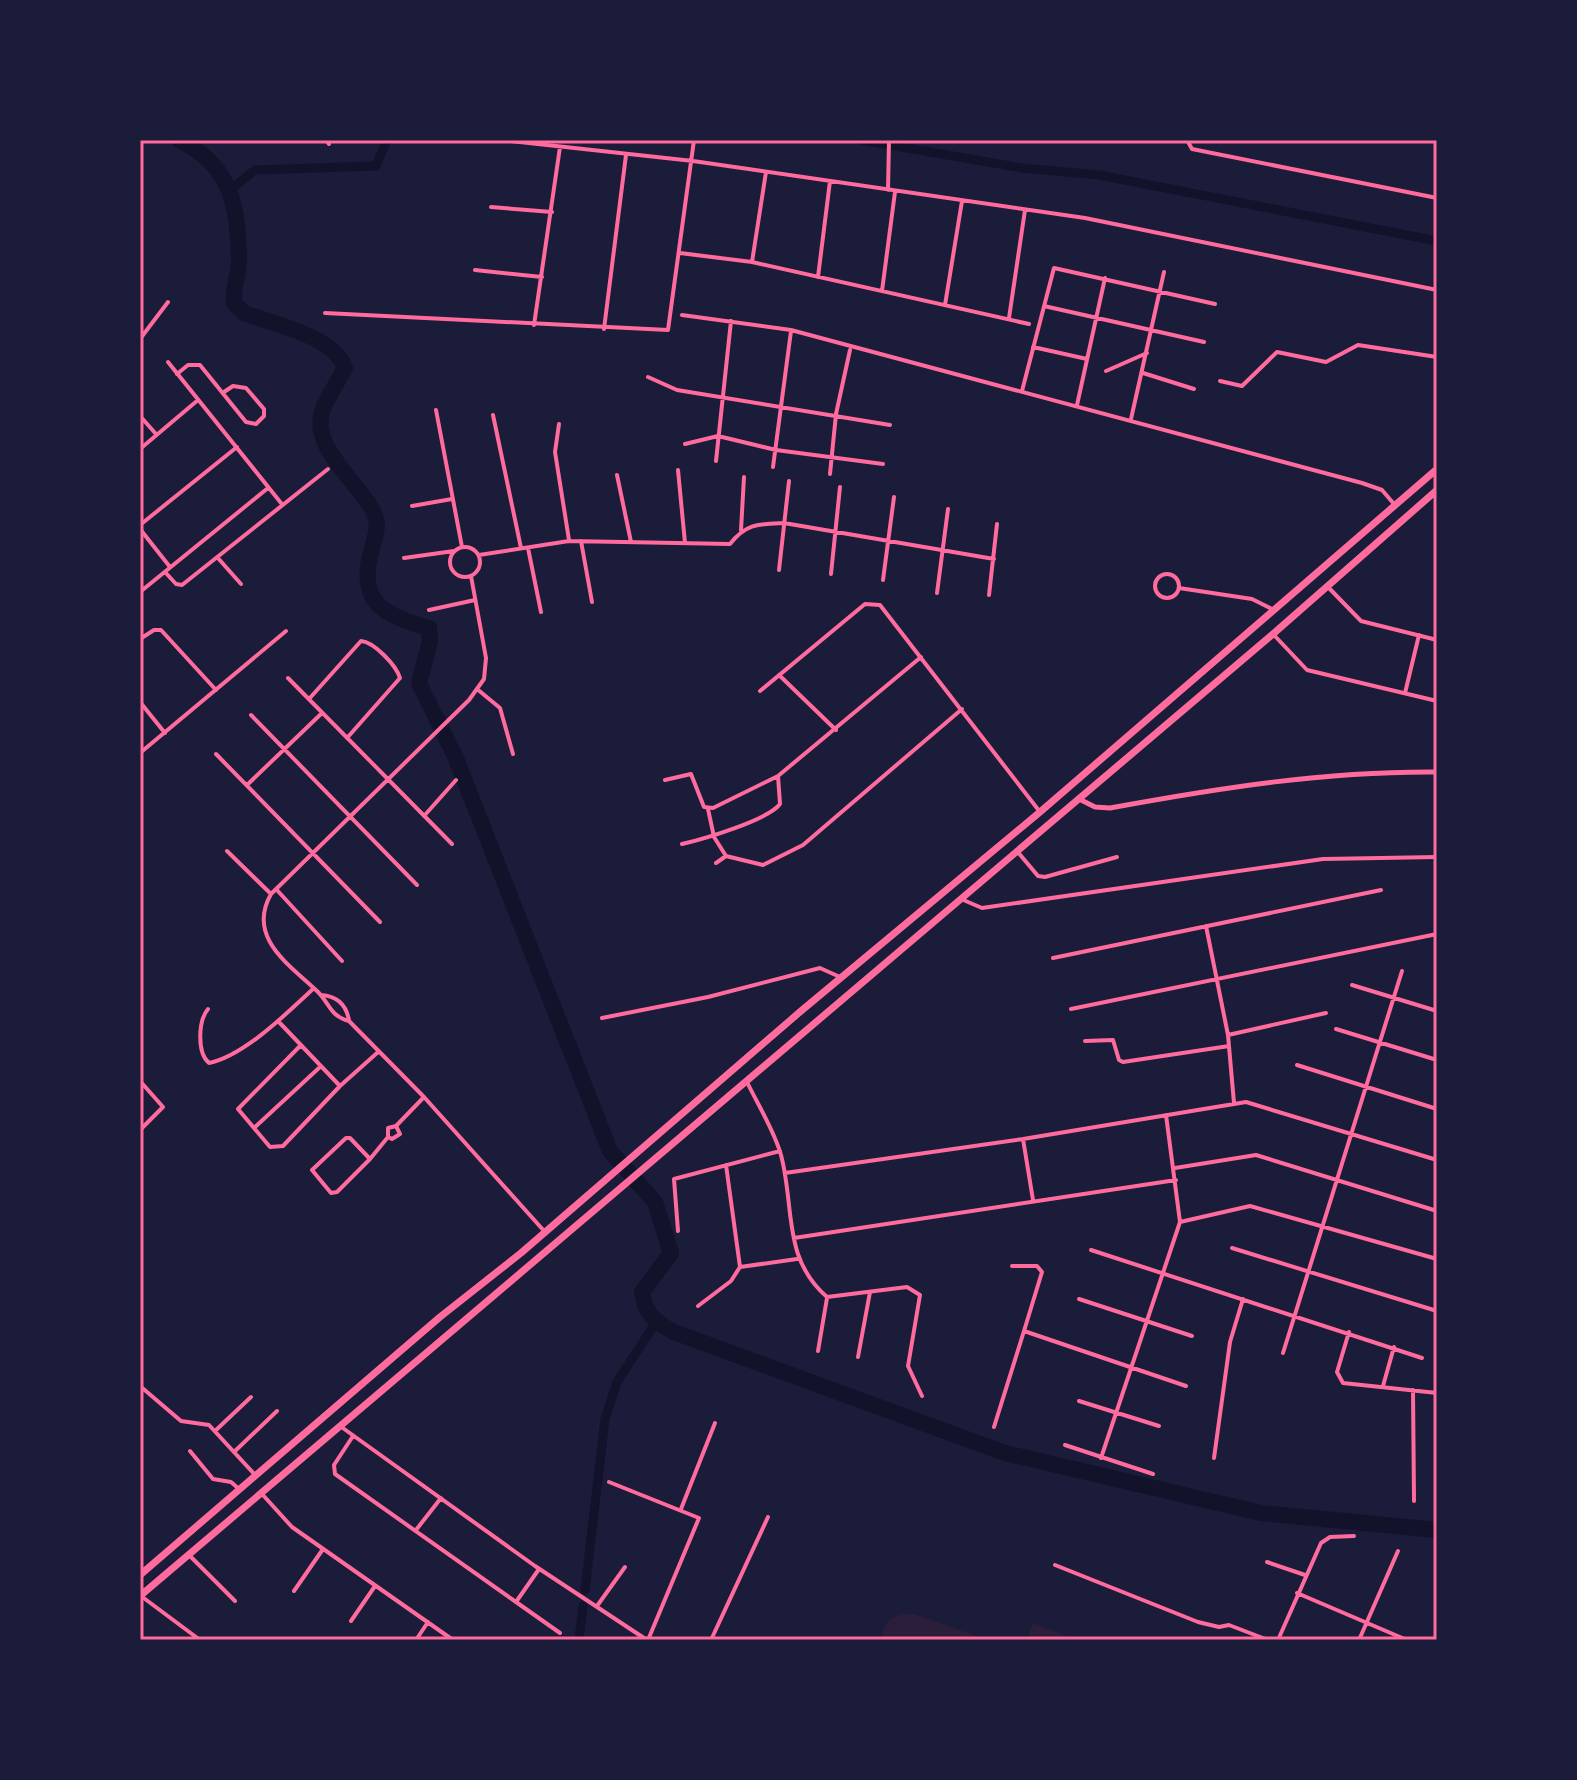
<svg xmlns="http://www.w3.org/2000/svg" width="1577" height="1780" font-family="'Golos Text',sans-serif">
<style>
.green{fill:#2a1e3b}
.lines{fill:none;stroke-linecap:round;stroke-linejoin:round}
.canal{stroke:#12122b;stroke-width:9}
.river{stroke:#12122b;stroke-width:16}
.minor{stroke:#ff6b9d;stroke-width:4}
.tertiary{stroke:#ff6b9d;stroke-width:5}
.primary{stroke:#ff6b9d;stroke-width:7}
.neatline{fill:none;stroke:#ff6b9d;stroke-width:3}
</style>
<rect width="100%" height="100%" fill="#1b1b3a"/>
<!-- green -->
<path class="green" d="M914 1614 988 1640H883C881 1620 896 1613 914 1614Z
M1033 1623 1077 1640H1027Z"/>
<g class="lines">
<!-- canal -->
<path class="canal" d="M861 140 1022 168 1099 175 1437 241
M229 191 255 170 376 166 387 140
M585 1590 605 1419 617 1382 656 1322
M579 1640 583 1606"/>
<!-- river -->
<path class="river" d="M179 140C231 165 238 205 239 260 239 276 232 289 234 303L244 313C275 325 333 335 345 368 338 382 326 398 322 412 311 449 360 483 374 513 380 526 375 536 372 549 356 602 384 616 429 628L430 641 419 683 455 756 610 1151 655 1202 671 1253 642 1292C645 1314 655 1322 674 1332L1005 1453 1261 1513 1437 1530"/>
<!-- minor -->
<path class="minor" d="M326 140 329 144
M502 140 693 161 1085 218 1437 290
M1187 140 1192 149 1437 198
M888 190 889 140
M491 207 552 212
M680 253 752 262 1029 324
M752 262 766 172
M475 270 542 277
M818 277 830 181
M882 291 895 192
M945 305 962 201
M1044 306 1204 342
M325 313 668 330 694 140
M682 315 791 330 1362 483 1382 490 1394 504
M1009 318 1025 210
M534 325 560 147
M604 329 626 155
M140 339 168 302
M1033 347 1087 359
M168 362 281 503
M1106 371 1147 353
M1143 373 1194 389
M177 374 188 365H200L246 422 256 424 264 416V409L246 388 233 386 224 392
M648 377 677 390 890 425
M1220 381 1242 386 1277 352 1326 362 1358 345 1437 357
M1022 391 1054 268 1215 304
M1077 405 1105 278
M436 410 462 547
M493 415 521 548
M140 416 156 434
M1131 419 1164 272
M559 424 555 452 569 540
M685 444 718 436 776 450 883 464
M140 449 198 400
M716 461 731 321
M773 467 791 331
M678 470 685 543
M830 474 836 414 850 350
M617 475 631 542
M412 506 452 499
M140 525 237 447
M140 529 170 567
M741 530 744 477
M581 541 592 602
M450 562a15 15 0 1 1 30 0a15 15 0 1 1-30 0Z
M528 548 541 612
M479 555 569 541 730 544C746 523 759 524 784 523L994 559
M217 557 241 584
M404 558 454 551
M779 570 789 481
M165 572 176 584 182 585 328 469
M1155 586a12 12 0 1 1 24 0a12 12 0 1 1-24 0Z
M831 574 840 487
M471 576 486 658 484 679 469 700 271 894C246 938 290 965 318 992 330 1004 330 1016 349 1021L424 1097 545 1232
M883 580 894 497
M1327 586 1361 621 1437 640
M1179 588 1252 599 1272 609
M140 592 268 488
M937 593 948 509
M989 595 997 524
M429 610 475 600
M1273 634 1307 670 1437 701
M140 639 154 630H161L216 690
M779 675 836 730
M288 678 452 844
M477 689 500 708 513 754
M760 691 865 604 880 605 1040 812
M1405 693 1419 635
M309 699 361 641C374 642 396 665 400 678L347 738
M140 702 165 733
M251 715 417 885
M140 753 286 631
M216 754 380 922
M778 776 921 657
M665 780 691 774 704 807 713 808 778 776 780 804C768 820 704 839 682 844
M247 785 322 713
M708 809 714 837 726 856
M424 816 456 780
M227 851 271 894
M1017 851 1038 876 1045 877 1117 857
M716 863 726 856 763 865 803 845 962 709
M276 889 342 961
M961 899 982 908 1323 859 1437 857
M1206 926 1228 1035 1234 1103
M1053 958 1381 890
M1352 985 1437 1011
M321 995C337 996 346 1004 349 1020
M208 1009C198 1021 197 1053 209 1063 244 1056 287 1013 313 989
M1071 1009 1437 934
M602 1018 708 997 820 968 840 977
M278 1021 340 1086 377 1053
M1336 1029 1437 1060
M1228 1035 1326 1013
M1085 1041 1113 1040 1119 1060 1123 1062 1229 1046
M300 1046 238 1109 270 1147 283 1146 340 1086
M1297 1065 1437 1109
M140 1081 163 1107 140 1130
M747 1082C758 1105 774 1130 781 1155 795 1208 782 1258 827 1297L907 1287 920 1295 908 1366 922 1396
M396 1126 400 1134 392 1139 388 1137V1128L396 1126 424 1097
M254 1128 320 1067
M346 1138H350L370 1159 337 1192 331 1193 312 1170Z
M1023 1139 1033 1200
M370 1159 388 1137
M1175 1168 1256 1155 1437 1211
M785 1173 1023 1139 1246 1102 1437 1160
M1180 1222 1250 1206 1437 1259
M678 1231 674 1179 780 1151
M794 1238 1176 1180
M1232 1248 1437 1311
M1091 1250 1422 1358
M1012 1266H1037L1042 1272 1024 1331 1186 1386
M740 1267 797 1259
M1079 1299 1192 1336
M698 1306 731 1281 740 1267 726 1165
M1349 1332 1337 1372 1343 1383 1437 1393
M818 1351 827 1298
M1283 1353 1402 971
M858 1357 870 1292
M140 1386 181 1421 209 1425 256 1476
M1383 1386 1394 1347
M1413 1390 1414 1501
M1079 1401 1159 1426
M340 1426 535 1566 647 1640
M994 1427 1024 1331
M215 1431 251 1397
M353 1436 334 1465 335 1474 516 1602
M1065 1445 1153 1474
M190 1451 213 1479 231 1482 239 1489
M234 1452 277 1411
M1101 1458 1180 1222 1166 1115
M1214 1458 1230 1342 1243 1299
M609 1482 699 1518 648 1640
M262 1494 292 1527 453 1640
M681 1509 715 1423
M416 1530 441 1498
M190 1556 235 1601
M1267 1562 1305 1575
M1055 1565 1198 1622 1219 1627 1229 1625 1268 1640
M539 1569 516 1602 560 1633
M294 1591 323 1549
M1297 1593 1407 1640
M141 1596 200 1640
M597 1606 625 1567
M351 1621 375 1586
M140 1638 142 1640
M416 1640 428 1622
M711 1640 768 1517
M1278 1640 1321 1543 1330 1537 1354 1536
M1359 1640 1398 1551"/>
<!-- tertiary -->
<path class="tertiary" d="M1079 799 1095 807 1110 808C1219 788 1326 771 1437 772"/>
<!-- primary -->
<path class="primary" d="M140 1575 440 1317 521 1253 801 1011 1040 812 1437 469
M140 1596 1273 634 1437 490"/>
</g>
<!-- border -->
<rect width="1577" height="1780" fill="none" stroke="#1b1b3a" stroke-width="284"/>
<rect x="142" y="142" width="1293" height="1496" class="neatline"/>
</svg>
